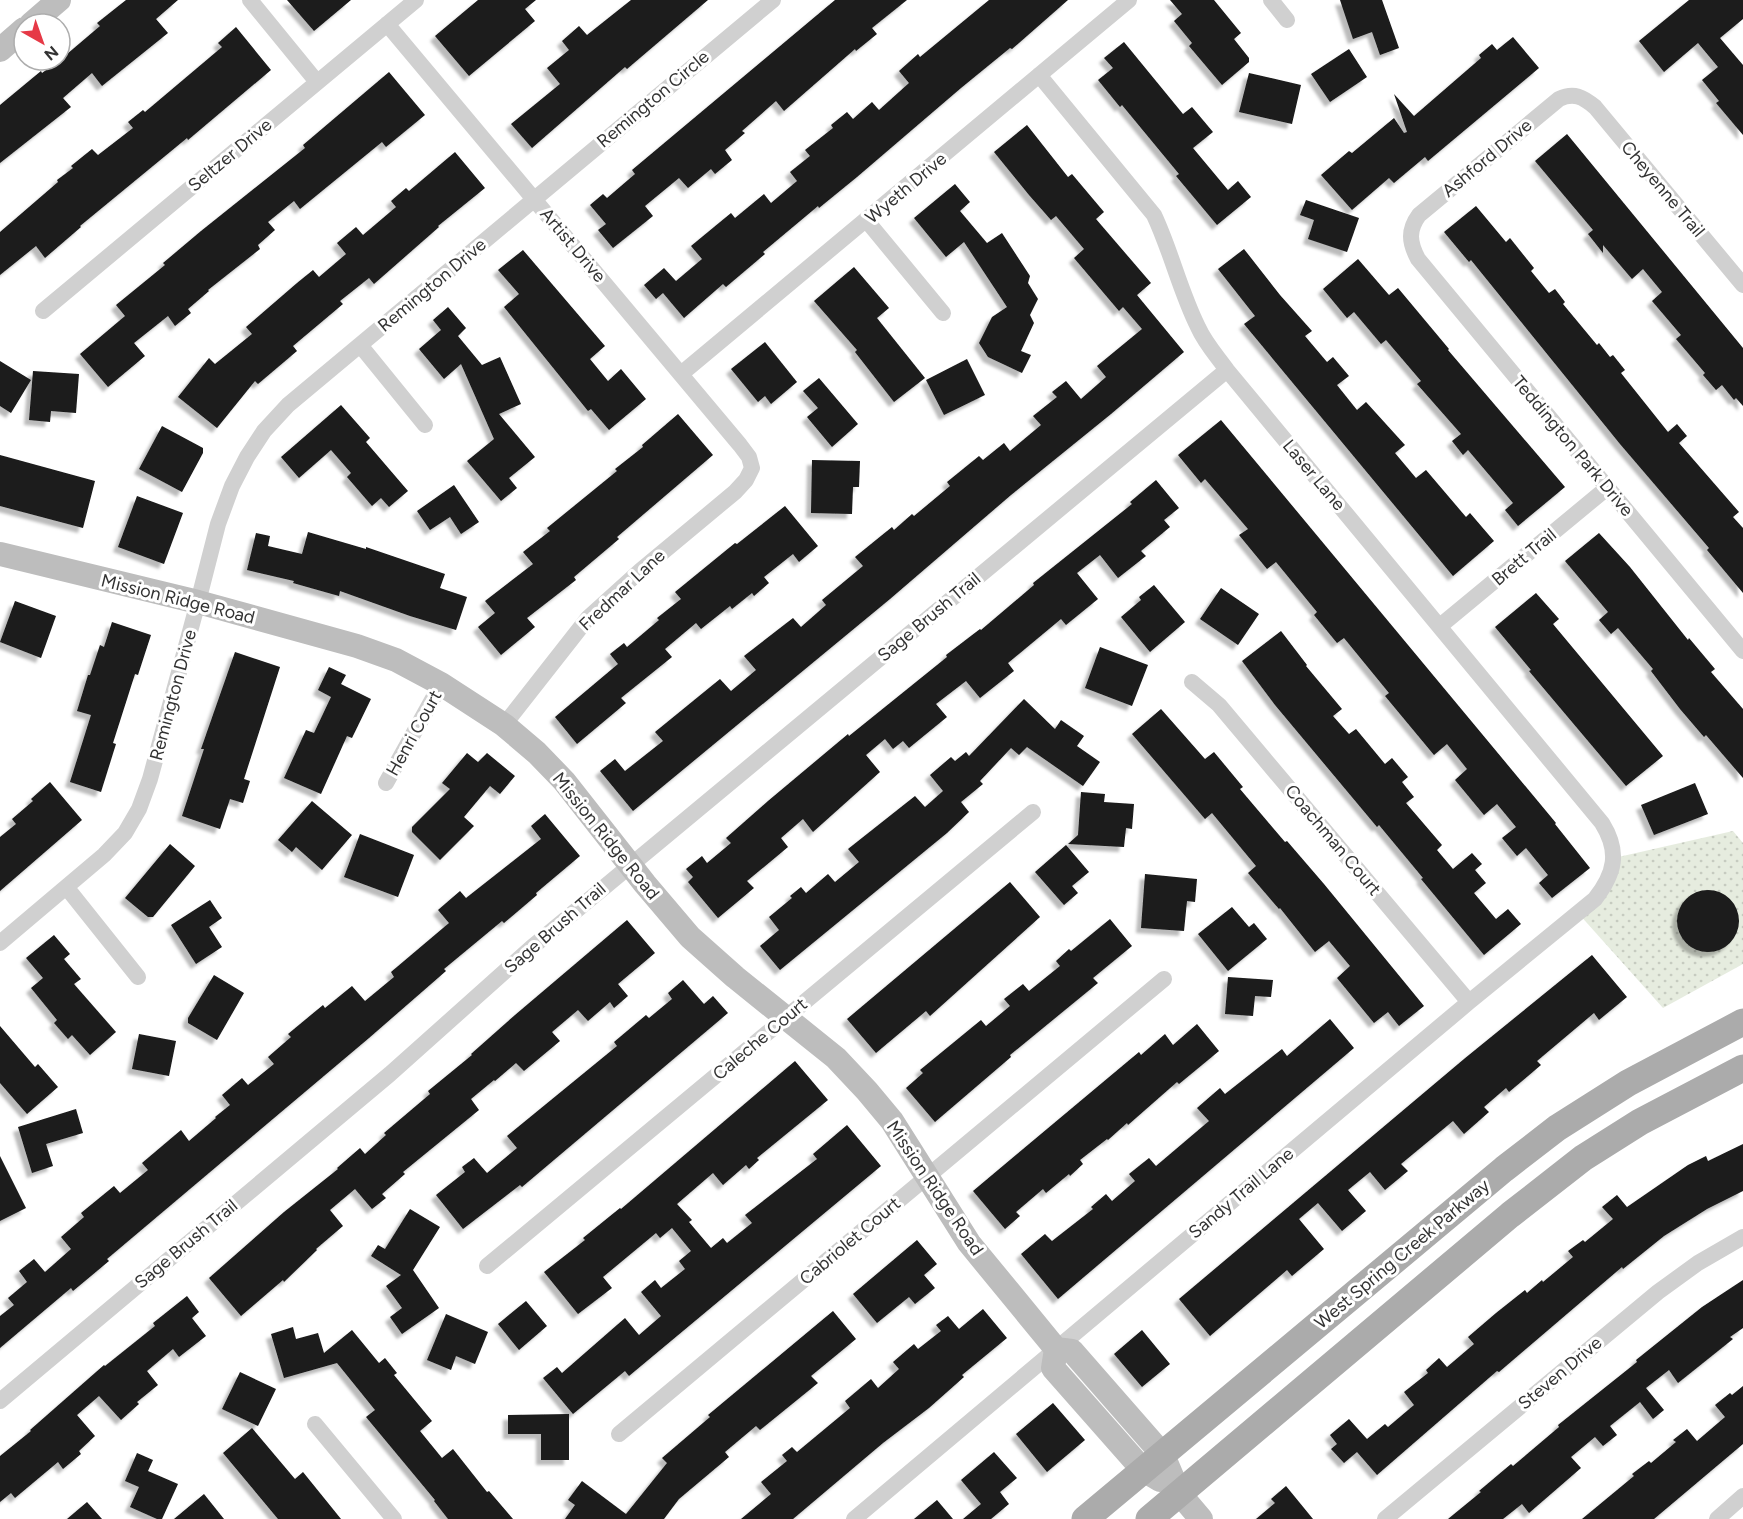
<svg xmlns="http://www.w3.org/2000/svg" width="1743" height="1519" font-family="Figtree,sans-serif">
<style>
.grass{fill:url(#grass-dots)}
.building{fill:#1a1a1a;filter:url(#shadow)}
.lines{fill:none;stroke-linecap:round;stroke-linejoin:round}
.street{stroke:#d0d0d0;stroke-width:16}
.secondary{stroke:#bdbdbd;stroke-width:24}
.primary{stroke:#ababab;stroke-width:27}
.labels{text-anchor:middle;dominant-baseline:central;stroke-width:6;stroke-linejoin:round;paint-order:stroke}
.street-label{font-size:18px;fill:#333;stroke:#fff}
</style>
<defs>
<pattern id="grass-dots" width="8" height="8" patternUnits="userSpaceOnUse" patternTransform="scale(1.5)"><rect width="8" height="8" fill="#e6ecdf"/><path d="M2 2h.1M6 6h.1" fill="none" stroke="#c6cbc0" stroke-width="1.8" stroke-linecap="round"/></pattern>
<filter id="shadow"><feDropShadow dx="-5" dy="5" stdDeviation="1.5" flood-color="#0004"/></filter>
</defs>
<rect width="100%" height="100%" fill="#fff"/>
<!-- grass -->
<path class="grass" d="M1733 831 1743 843V964L1663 1008 1578 913 1614 858Z"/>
<!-- building -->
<path class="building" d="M126 0H178L156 19 168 33 102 86 92 73 63 98 71 107 0 163V105L41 71 42 73 60 60 100 26 97 23Z
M287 0H351L314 31Z
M478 0H536L525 9 535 21 469 76 435 36Z
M631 0H708L627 69 625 67 532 148 511 124 560 84 547 68 569 50 562 41 579 26 587 35Z
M835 0H907L872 28 877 34 856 51 855 49 784 111 776 101 742 131 745 133 725 150 732 160 715 174 711 169 688 188 679 178 645 206 653 216 613 248 598 230 606 224 590 205 603 194 607 198 635 174 632 170Z
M989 0H1068L1012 49 1010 48 961 88 857 177 819 208 818 206 763 252 765 254 726 287 723 284 684 318 663 293 656 299 644 285 664 268 676 281 702 259 691 246 731 213 735 218 764 194 771 203 797 181 790 172 810 156 805 150 833 128 831 125 847 112 853 119 872 102 879 110 909 83 899 71 918 54 920 57Z
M1170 0H1214L1241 33 1234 39 1249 58V62L1222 85 1189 46 1192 43 1174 21 1182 14Z
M1340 0H1382L1399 48 1380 55 1372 32 1353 39Z
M1689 0H1743V19L1720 38 1743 65V135L1716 103 1719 101 1702 80 1718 67 1698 43 1664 72 1639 41Z
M236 27 271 70 188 140 187 138 80 226 81 227 45 258 36 246 0 275V232L58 182 57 180 73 168 71 166 92 149 98 155 133 128 128 122 143 110 145 112 222 47 218 43Z
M1513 37 1539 68 1428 161 1425 157 1394 183 1389 178 1352 210 1321 175 1349 151 1352 153 1394 118 1404 133 1407 132 1394 94 1414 116 1481 58 1479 55 1492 44 1497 50Z
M1124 42 1183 114 1192 107 1213 132 1193 148 1228 190 1238 181 1251 197 1217 225 1176 176 1179 174 1122 105 1120 107 1098 80 1113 68 1104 58Z
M1349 49 1367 77 1330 102 1311 74Z
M389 72 425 115 386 147 382 142 300 209 294 201 268 222 275 230 258 245 260 249 208 290 209 291 188 309 191 313 175 326 168 316 134 343 145 356 108 387 80 354 125 316 116 305 165 265 163 263 201 231 305 148 303 145Z
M1249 73 1301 85 1292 124 1239 112Z
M1027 125 1068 177 1072 174 1104 212 1096 219 1151 283 1137 295 1184 352 1111 414 1011 495 890 599 633 811 600 771 615 759 625 771 663 741 655 732 720 679 731 691 756 670 744 656 793 618 801 627 826 605 822 600 863 566 855 557 892 527 894 530 912 514 914 516 950 486 947 482 979 456 983 460 1004 443 1010 451 1041 425 1033 416 1057 397 1052 392 1066 381 1081 399 1106 377 1097 366 1142 329 1123 307 1119 311 1074 258 1084 249 1056 216 1051 220 1029 195 994 152Z
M1567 134 1743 348V406L1736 398 1734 400 1722 385 1716 390 1703 375 1705 373 1676 339 1681 335 1652 301 1662 292 1643 269 1632 279 1603 245V253L1588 234 1593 230 1535 161Z
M455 152 485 188 438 226 439 227 374 284 369 278 340 301 343 304 293 346 297 351 258 384 255 381 217 428 178 397 209 358 215 364 252 334 246 327 297 283 313 270 319 277 346 254 337 243 356 227 363 235 396 207 391 201 406 188 409 191Z
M955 184 970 202 960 211 987 243 1002 233 1030 276 1028 283 1038 299 1030 315 1034 323 1021 351 1031 355 1022 373 988 357 979 343 992 317 1007 307 964 242 946 257 914 218Z
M1306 200 1359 218 1347 252 1308 239 1314 220 1300 215Z
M1476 206 1506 242 1510 238 1534 268 1531 271 1549 293 1555 289 1565 302 1563 304 1597 345 1599 343 1610 357 1613 355 1625 370 1621 373 1668 432 1677 424 1687 436 1679 443 1739 512 1733 517 1743 528V593L1707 550 1709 548 1620 444 1471 260 1469 262 1444 232Z
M1244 249 1280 295 1312 331 1305 336 1327 362 1333 357 1349 376 1337 385 1357 410 1366 402 1405 445 1395 453 1416 478 1426 470 1466 517 1470 513 1494 541 1453 576 1244 324 1255 316 1218 269Z
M523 250 605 346 590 359 608 381 621 369 646 399 609 430 591 409 588 411 504 307 519 294 498 270Z
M1358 259 1389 295 1398 288 1449 349 1448 350 1565 487 1518 526 1505 510 1513 503 1468 450 1463 455 1452 441 1461 434 1417 384 1421 381 1386 340 1381 344 1354 312 1347 318 1323 289Z
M854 267 889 308 877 318 925 378 894 402 855 352 857 350 814 301Z
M448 307 466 328 458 336 482 365 500 357 521 404 499 414 535 457 509 478 517 488 501 501 467 461 494 439 461 364 444 379 419 349 441 330 433 320Z
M765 342 797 382 771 404 765 396 758 402 731 369Z
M967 359 985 395 944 415 926 380Z
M0 361 31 380 11 413 0 406Z
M33 371 79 374 76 413 51 411 50 422 29 420Z
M819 378 858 424 832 447 807 417 818 408 803 391Z
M341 405 370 438 366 442 408 491 389 507 381 498 372 506 347 477 351 473 331 450 299 478 281 457Z
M678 414 713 455 617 537 619 539 574 577 576 580 527 618 535 627 501 655 478 627 495 613 485 601 533 564 523 552 550 531 547 528 617 471 615 469 643 447 642 445Z
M1221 420 1556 823 1555 824 1590 868 1552 898 1539 883 1548 875 1526 848 1517 856 1502 838 1516 827 1497 804 1484 815 1455 780 1467 769 1447 744 1434 755 1385 696 1389 693 1344 638 1337 643 1314 615 1317 612 1276 562 1267 569 1239 535 1248 529 1205 479 1201 483 1178 455Z
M162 426 203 448V453L182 492 139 469Z
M0 455 95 481 83 528 0 506Z
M812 460 860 461 859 487H853L852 514 811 513Z
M1156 480 1179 508 1164 520 1170 527 1141 551 1146 556 1118 578 1100 555 1077 573 1098 599 1066 625 1061 619 1008 663 1014 671 980 698 966 681 936 704 947 717 909 748 903 741 893 749 885 739 866 755 880 772 813 832 803 819 781 838 788 847 747 881 754 888 718 918 688 882 693 877 686 869 702 856 707 863 731 843 726 838 768 801 848 734 849 736 947 657 946 655 980 629 981 630 1034 585 1033 583 1132 504 1130 502Z
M454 485 479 522 461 534 450 517 430 530 417 511Z
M137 496 183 513 164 564 118 547Z
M785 506 818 546 799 562 793 554 764 577 769 583 754 596 752 593 732 609 730 606 701 629 696 623 665 649 672 657 621 698 626 703 577 744 555 717 618 664 610 654 624 643 627 647 659 620 657 618 681 599 675 592 735 543 737 544Z
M308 532 366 549V547L445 574 440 588 467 597 456 630 410 616 340 591 339 596 293 583 294 581 247 570 256 533 270 536 268 546 302 554Z
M1599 533 1630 567 1688 640 1689 638 1715 669 1711 672 1743 709V778L1706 735 1704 737 1680 709 1651 671 1653 669 1618 628 1611 634 1599 620 1608 612 1565 561Z
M1154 585 1185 622 1150 652 1121 617 1141 600 1139 597Z
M1221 588 1259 614 1238 645 1200 619Z
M1536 593 1559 619 1553 624 1663 756 1626 786 1529 671 1531 670 1495 627Z
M15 601 56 616 41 658 0 642Z
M112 622 151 635 138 675 135 674 113 743 116 744 101 792 70 782 91 715 77 711 88 675H90L100 645 104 647Z
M1281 631 1307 665 1306 666 1342 709 1333 716 1349 734 1356 729 1385 764 1392 758 1408 777 1402 782 1414 797 1406 803 1442 845 1437 850 1453 869 1472 853 1482 864 1475 870 1486 883 1474 893 1496 919 1508 909 1521 924 1484 955 1421 879 1423 878 1379 825 1377 827 1275 705 1242 661Z
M1100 647 1148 665 1132 706 1085 688Z
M235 652 280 667 244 779 250 781 243 803 230 799 220 829 182 816 204 749H201Z
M329 667 346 675 341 684 371 699 352 738 347 736 321 794 284 778 306 730 314 733 331 697 318 690Z
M1024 699 1055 729 1061 720 1084 736 1077 746 1100 762 1083 786 1027 747 1019 755 1011 748 980 781 983 784 961 802 969 812 947 833 780 970 760 946 779 930 769 917 792 898 790 896 801 887 806 893 828 874 835 882 859 862 848 849 915 796 925 807 943 791 930 775 951 757 955 761 966 752 969 756Z
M1161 709 1205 759 1214 752 1243 787 1240 789 1285 842 1287 841 1324 884 1424 1006 1399 1026 1388 1012 1374 1023 1337 978 1350 966 1329 941 1315 952 1280 908 1279 909 1248 873 1256 866 1212 813 1205 819 1132 734Z
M467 753 478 762 487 753 515 776 500 794 490 786 464 817 474 826 440 860 412 832V827L450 789 442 783Z
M50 782 82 820 0 891V837L16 824 12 819 33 801 31 799Z
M1695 783 1708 814 1654 835 1641 805Z
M1081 792 1105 794 1104 802 1134 804 1132 829 1126 828 1124 847 1068 844 1078 835Z
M312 801 352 835 322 870 296 847 292 852 278 840Z
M545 814 580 856 536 893 537 895 504 923 502 921 444 969 446 971 369 1038 107 1259 109 1261 73 1291 71 1288 0 1348V1316L14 1305 8 1298 27 1282 19 1271 34 1259 45 1272 71 1249 61 1237 84 1217 81 1213 114 1186 120 1193 148 1170 142 1163 181 1130 189 1141 216 1118 215 1117 230 1105 222 1095 242 1078 248 1085 274 1064 268 1057 291 1037 288 1034 323 1005 325 1008 352 986 365 1001 394 977 391 972 449 923 438 910 460 891 466 898 541 839 531 826Z
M360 834 414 855 398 897 344 877Z
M170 844 195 866 153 917H148L125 898Z
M1066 845 1089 872 1072 886 1078 893 1064 905 1035 872Z
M1145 874 1197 879 1195 902 1187 901 1184 931 1141 928Z
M1010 882 1040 917 930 1016 926 1011 876 1053 847 1019Z
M1677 921a31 31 0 1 1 62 0a31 31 0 1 1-62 0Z
M210 900 222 918 209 927 222 947 196 964 171 925Z
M1232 907 1249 927 1254 923 1267 939 1228 971 1198 934Z
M1110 919 1132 946 1093 978 1098 983 1010 1055 1011 1057 935 1122 906 1088 923 1073 920 1070 981 1020 986 1026 1010 1006 1004 999 1023 984 1029 991 1060 966 1056 961 1069 949 1071 951Z
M627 920 655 953 618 984 628 996 614 1008 610 1002 588 1021 578 1010 552 1032 560 1041 524 1071 516 1063 495 1081 494 1080 471 1099 479 1110 403 1172 405 1174 382 1194 386 1198 372 1209 355 1189 330 1210 343 1226 316 1249 317 1250 284 1282 283 1280 241 1316 209 1278 284 1212 338 1169 337 1168 360 1148 365 1154 386 1135 384 1133 430 1094 428 1091 472 1055 471 1054 515 1015Z
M54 935 70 954 64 959 81 979 74 984 116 1032 90 1055 72 1035 68 1039 54 1023 57 1020 31 988 43 978 26 958Z
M1592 955 1627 997 1599 1020 1594 1013 1537 1061 1541 1065 1509 1092 1506 1088 1484 1107 1489 1112 1464 1134 1453 1121 1401 1164 1408 1171 1385 1190 1370 1172 1348 1190 1366 1211 1342 1231 1318 1203 1299 1219 1324 1249 1292 1276 1287 1270 1210 1336 1179 1299 1464 1059Z
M214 975 244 993 217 1040 188 1023V1018Z
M1228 977 1273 980 1271 997 1255 996 1253 1016 1225 1014Z
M683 980 704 1004 713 996 728 1013 522 1187 520 1185 463 1229 436 1195 465 1172 462 1167 474 1158 487 1173 517 1148 507 1136 617 1046 614 1042 646 1015 649 1018 672 999 668 993Z
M1330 1019 1354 1048 1058 1299 1021 1254 1045 1234 1052 1241 1093 1209 1091 1207 1106 1194 1112 1201 1135 1181 1129 1174 1149 1158 1156 1166 1209 1121 1197 1108 1220 1088 1225 1094 1282 1049 1287 1056Z
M1197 1024 1219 1051 1179 1084 1177 1082 1128 1125 1127 1123 1108 1140 1107 1139 1080 1160 1083 1164 1070 1176 1069 1174 1046 1193 1043 1189 1016 1212 1020 1216 1005 1229 973 1191 1139 1052 1141 1055 1165 1034 1173 1045Z
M0 1026 35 1067 38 1064 58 1087 27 1114 0 1083Z
M139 1034 176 1041 169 1076 132 1069Z
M795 1061 828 1100 757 1158 759 1160 749 1169 746 1165 723 1185 713 1173 677 1204 692 1220 689 1222 711 1248 723 1238 727 1243 752 1223 745 1215 817 1159 813 1154 847 1125 881 1166 629 1376 625 1371 573 1414 543 1378 557 1367 562 1373 625 1318 639 1335 661 1316 641 1292 655 1280 661 1288 685 1269 679 1261 691 1251 672 1228 660 1238 656 1233 603 1277 612 1288 578 1314 544 1272 585 1240 583 1238 620 1208 621 1209Z
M76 1109 83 1133 46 1144 53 1166 32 1173 18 1127Z
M1743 1144V1191L1707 1209 1664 1236 1623 1269 1622 1267 1499 1372 1497 1371 1377 1475 1357 1452 1344 1463 1331 1449 1337 1444 1330 1435 1349 1419 1367 1439 1385 1424 1388 1427 1414 1405 1404 1392 1428 1373 1426 1370 1439 1358 1447 1367 1474 1344 1468 1337 1496 1313 1525 1290 1527 1293 1542 1280 1543 1282 1573 1257 1568 1251 1583 1240 1585 1242 1613 1219 1602 1207 1617 1195 1627 1207 1688 1165 1706 1156 1708 1161Z
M0 1156 26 1208 0 1221Z
M410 1209 440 1227 413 1270 439 1308 402 1334 390 1317 402 1308 386 1286 401 1275 371 1256 378 1245 385 1249Z
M917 1240 937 1264 924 1275 935 1288 915 1304 909 1297 877 1323 853 1294Z
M1743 1280V1328L1730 1337 1733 1339 1678 1383 1669 1370 1646 1388 1664 1410 1653 1419 1640 1402 1610 1426 1617 1435 1603 1446 1595 1437 1571 1457 1581 1468 1529 1513 1522 1504 1503 1519H1448L1481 1492 1479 1491 1511 1464 1513 1466 1559 1427 1558 1425 1637 1362 1636 1360 1702 1307Z
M187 1296 199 1312 192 1318 206 1336 179 1357 173 1349 147 1371 158 1385 137 1402 139 1404 121 1420 99 1396 77 1415 95 1436 79 1451 81 1454 63 1469 58 1462 15 1498 11 1493 0 1502V1456L31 1431 30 1430 104 1365 105 1366 155 1326 153 1323Z
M526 1301 547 1326 519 1350 498 1324Z
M983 1309 1007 1338 962 1375 964 1377 929 1408 883 1443 793 1519H741L771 1494 761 1482 787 1461 782 1455 792 1447 797 1452 850 1408 845 1401 871 1379 878 1388 899 1369 893 1362 914 1344 918 1349 941 1331 936 1325 948 1316 959 1329Z
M833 1311 856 1339 811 1376 818 1383 760 1430 756 1426 725 1452 729 1457 679 1499 664 1519H565L575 1505 568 1500 582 1481 626 1514 667 1463 662 1458 710 1417 708 1415Z
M446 1314 488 1332 475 1364 456 1356 451 1370 427 1360Z
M293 1327 296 1339 318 1333 324 1353 352 1330 379 1363 385 1358 397 1373 394 1375 432 1421 420 1431 442 1458 453 1449 487 1492 489 1491 513 1519H448L434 1501 435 1500 366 1417 375 1410 337 1363 284 1378 271 1334Z
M1142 1330 1170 1364 1142 1387 1114 1354Z
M240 1372 276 1389 258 1426 222 1409Z
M1743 1386V1444L1654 1519H1582L1634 1476 1632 1474 1649 1461 1651 1463 1676 1442 1673 1440 1687 1429 1697 1441 1725 1417 1715 1405 1730 1393 1732 1395Z
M1053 1403 1085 1440 1047 1472 1016 1434Z
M569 1414V1460H541V1434H508V1415Z
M252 1428 295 1479 303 1472 341 1519H278L223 1453Z
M994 1452 1017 1478 1000 1492 1009 1504 991 1519H963L981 1504 961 1480Z
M137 1453 153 1460 148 1471 178 1484 162 1519H157L130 1507 139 1487 125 1481Z
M1286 1486 1313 1519H1256L1275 1503 1271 1499Z
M204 1494 224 1519H174Z
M937 1500 953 1519H914Z
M87 1502 102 1519H67Z"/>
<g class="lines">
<!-- street -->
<path class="street" d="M250 0 317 82
M1271 0 1287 20
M387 24 740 445 749 457 752 468 746 480 735 492 640 571 588 618 504 725
M867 221 943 313
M1743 285 1595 107C1583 97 1574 92 1559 99L1419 215C1408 230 1409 242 1418 259L1743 651
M43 311 416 0
M360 345 425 425
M681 374 1129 0
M1440 626 1607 488
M1192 682 1219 705 1469 1002
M386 783 441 684
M67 888 138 977
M0 943 104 855 125 833 139 809 150 779 198 602 218 524 232 486 247 457 264 431 288 405 773 0
M487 1266 1033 812
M0 1401 390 1074 531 948 1227 370
M315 1424 394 1519
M619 1434 1164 979
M854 1519 1469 1002 1595 899C1615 873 1620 852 1602 823L1227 370C1217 356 1205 343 1198 327 1180 291 1171 251 1154 215L1039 75
M1385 1519 1658 1292 1698 1263 1743 1237
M1717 1519 1743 1496"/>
<!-- secondary -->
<path class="secondary" d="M31 24 59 0
M0 50 24 29
M0 554 198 602 357 646 396 660 441 684 504 725 537 753 564 781 645 884 690 937 735 977 836 1058 867 1091 892 1121 969 1243 1056 1349 1072 1351 1163 1455 1179 1493 1201 1519
M1056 1349 1053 1368 1143 1470 1160 1480"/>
<!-- primary -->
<path class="primary" d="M1085 1519 1504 1169 1557 1128 1628 1083 1743 1022
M1149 1519 1510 1215 1583 1158 1640 1122 1743 1068"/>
</g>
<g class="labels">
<!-- street labels -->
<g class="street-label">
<text transform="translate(653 99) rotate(-40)">Remington Circle</text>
<text transform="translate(230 155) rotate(-40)">Seltzer Drive</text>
<text transform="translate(1487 158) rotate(-40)">Ashford Drive</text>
<text transform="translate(906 188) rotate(-40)">Wyeth Drive</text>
<text transform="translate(1663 189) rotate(50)">Cheyenne Trail</text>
<text transform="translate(573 245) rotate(50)">Artist Drive</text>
<text transform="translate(432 285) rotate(-40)">Remington Drive</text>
<text transform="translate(1573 446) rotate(50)">Teddington Park Drive</text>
<text transform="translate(1314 475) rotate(50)">Laser Lane</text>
<text transform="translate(1524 557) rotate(-40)">Brett Trail</text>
<text transform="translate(622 590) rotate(-43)">Fredmar Lane</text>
<text transform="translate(178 599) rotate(14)">Mission Ridge Road</text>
<text transform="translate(929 617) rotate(-40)">Sage Brush Trail</text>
<text transform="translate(173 695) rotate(-75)">Remington Drive</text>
<text transform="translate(414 733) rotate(-61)">Henri Court</text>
<text transform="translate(606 836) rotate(51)">Mission Ridge Road</text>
<text transform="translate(1333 840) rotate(50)">Coachman Court</text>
<text transform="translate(555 928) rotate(-41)">Sage Brush Trail</text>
<text transform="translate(760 1039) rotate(-40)">Caleche Court</text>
<text transform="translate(935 1188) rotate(56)">Mission Ridge Road</text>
<text transform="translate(1241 1193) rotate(-40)">Sandy Trail Lane</text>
<text transform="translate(850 1241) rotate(-40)">Cabriolet Court</text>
<text transform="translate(186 1244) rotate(-40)">Sage Brush Trail</text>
<text transform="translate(1402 1254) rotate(-40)">West Spring Creek Parkway</text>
<text transform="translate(1560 1373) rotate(-40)">Steven Drive</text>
</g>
</g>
<!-- north arrow -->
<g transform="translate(42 42) rotate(140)"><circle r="28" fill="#ffffff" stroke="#adadad" stroke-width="1.5"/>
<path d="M0-4.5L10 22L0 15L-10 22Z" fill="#e63946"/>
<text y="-9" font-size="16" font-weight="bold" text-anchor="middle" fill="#333333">N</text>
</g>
</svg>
